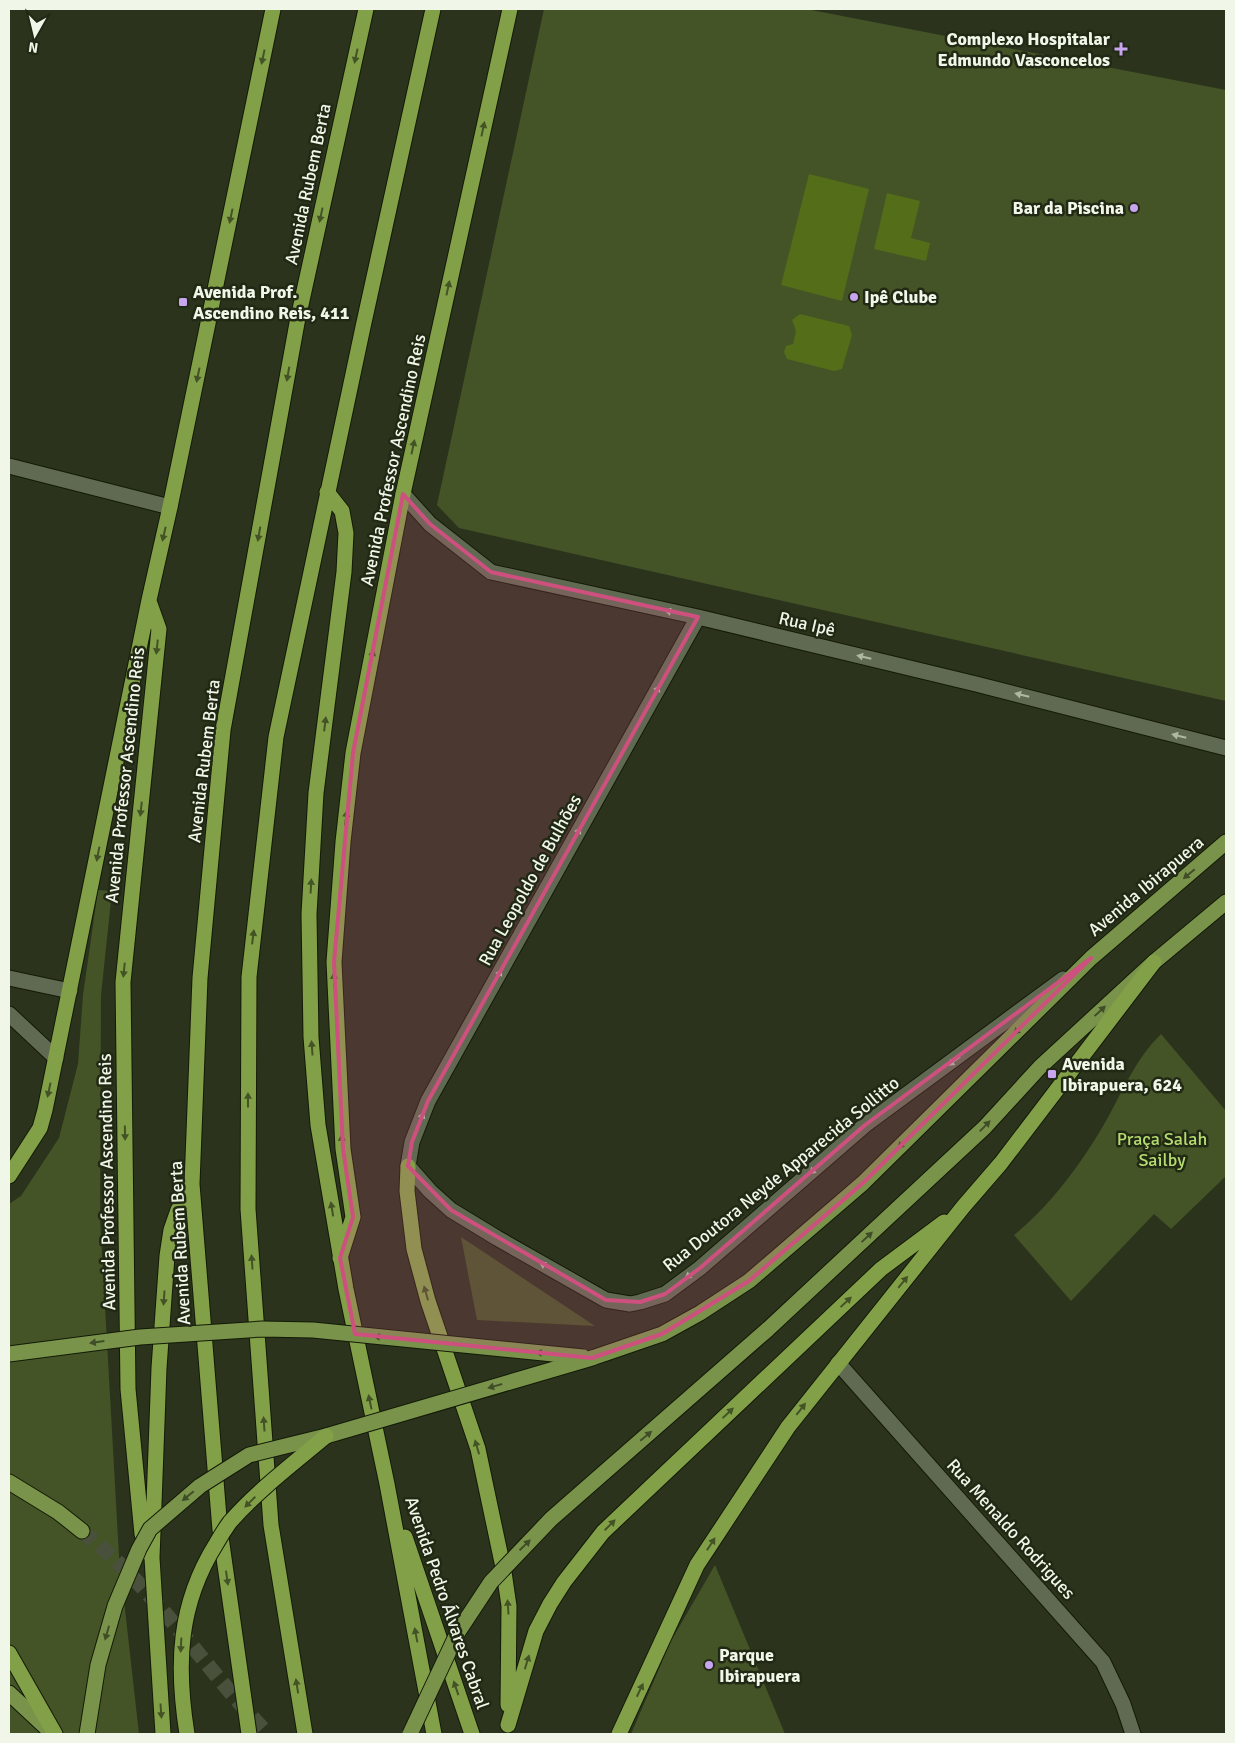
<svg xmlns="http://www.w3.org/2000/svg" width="1235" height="1743" font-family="Signika,sans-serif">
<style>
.green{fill:#445427}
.water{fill:#536d18}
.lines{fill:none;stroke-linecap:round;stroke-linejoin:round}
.trunk-tunnel{stroke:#49503b;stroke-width:15;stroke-dasharray:15 8;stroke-linecap:butt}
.minor-casing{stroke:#131a06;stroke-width:17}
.primary-casing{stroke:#131a06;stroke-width:17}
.trunk-casing{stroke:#131a06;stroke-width:17}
.minor{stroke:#606a52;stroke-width:15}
.primary{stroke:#79934b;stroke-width:15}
.trunk{stroke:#82a048;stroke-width:15}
.primary-bridge-casing{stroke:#131a06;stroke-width:17;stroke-linecap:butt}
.trunk-bridge-casing{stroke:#131a06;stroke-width:17;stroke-linecap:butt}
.primary-bridge{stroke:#79934b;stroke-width:15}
.trunk-bridge{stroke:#82a048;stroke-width:15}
.oneway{fill:#435326}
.oneway2{fill:#afb7a4}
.oneway3{fill:#404e27}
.marked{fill:#ce507e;fill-opacity:0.2;stroke:#ce507e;stroke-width:4;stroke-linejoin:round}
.poi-dot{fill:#c8a5ef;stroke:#212914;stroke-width:2}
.labels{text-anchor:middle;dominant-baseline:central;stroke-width:5;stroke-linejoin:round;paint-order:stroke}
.poi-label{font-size:18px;font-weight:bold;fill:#f0f6e8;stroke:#212914;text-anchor:start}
.street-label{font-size:18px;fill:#f0f6e8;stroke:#212914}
.park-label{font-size:18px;fill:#b5dc6f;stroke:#212914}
</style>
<rect width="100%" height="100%" fill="#2b331d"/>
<!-- green -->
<path class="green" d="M544 9H806L1226 90V701L459 528 437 505Z
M98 890 112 891 101 995 100 1218 119 1556 139 1734H9V1204L21 1196 59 1138 78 1064 83 995Z
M1161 1034 1226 1111V1176L1171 1229 1154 1214 1071 1301 1014 1235C1053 1204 1090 1152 1113 1108 1126 1083 1140 1054 1161 1034Z
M461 1237 595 1326 477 1320Z
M715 1565 785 1734H631L671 1641Z"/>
<!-- water -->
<path class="water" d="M809 174 869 189 842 301 781 285Z
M887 193 920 201 911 238 930 243 926 261 874 249Z
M800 314 849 326 852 335 842 369 834 371 787 359 784 352 786 346 793 344 796 331 792 320Z"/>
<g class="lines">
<!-- trunk-tunnel -->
<path class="trunk-tunnel" d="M82 1531C155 1588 204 1668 268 1734"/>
<defs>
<path id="minor" d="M9 466 170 507
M403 494 430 524 491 572 698 617 976 684 1226 748
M698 617 428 1101 412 1142 408 1166 430 1191 451 1210 497 1238 606 1300 630 1304 640 1302 665 1294 700 1268 865 1125 1063 979
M9 978 70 991
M9 1014 56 1058
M838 1363 1103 1662 1123 1704 1133 1734"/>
<path id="primary" d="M767 1330 985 1127 1040 1067 1154 962 1226 902
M592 1358 662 1334 700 1313 749 1281 863 1183 1091 958 1226 842
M9 1482 58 1512 82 1531
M9 1693 53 1734"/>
<path id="trunk" d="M327 492 342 511 346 533 344 572 316 793 309 914 311 1037 318 1125 346 1289 387 1484 434 1734
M149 601 159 629 123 982 128 1389 142 1534 152 1558
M408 1166 407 1191 414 1249 428 1301 478 1449 504 1572 509 1606 508 1705
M9 1176 40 1128 45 1110 149 600 170 507 273 9
M340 1258 353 1217 343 1149 334 962 343 842 353 753 403 494 510 9
M405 1537 472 1734
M9 1653 55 1734
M508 1725 536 1631 550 1604 564 1582 603 1532 881 1269 944 1222
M163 1734 152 1558 159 1368 167 1256 171 1230 178 1210 192 1184
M249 1734 220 1530 192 1184 200 978 223 730 297 323 366 9
M305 1734 271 1525 248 1209 249 977 276 737 363 327 433 9
M619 1734 697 1565 788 1427 963 1207 1001 1163 1154 962"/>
</defs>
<!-- minor casing -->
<use href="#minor" class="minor-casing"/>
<!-- primary casing -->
<use href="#primary" class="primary-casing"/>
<!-- trunk casing -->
<use href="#trunk" class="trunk-casing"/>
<!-- minor -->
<use href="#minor" class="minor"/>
<!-- primary -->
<use href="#primary" class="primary"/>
<!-- trunk -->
<use href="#trunk" class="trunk"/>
<defs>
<path id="primary-bridge" d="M9 1354 140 1337 262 1329 313 1330 583 1357
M87 1734 98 1665 115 1606 139 1549 150 1529 200 1486 249 1455 326 1436 592 1358
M410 1734 458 1632 491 1582 551 1519 767 1330"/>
<path id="trunk-bridge" d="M187 1734C176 1665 178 1605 216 1544 220 1537 225 1529 230 1522 258 1490 294 1463 326 1436"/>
</defs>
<!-- primary-bridge casing -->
<use href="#primary-bridge" class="primary-bridge-casing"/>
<!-- trunk-bridge casing -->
<use href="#trunk-bridge" class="trunk-bridge-casing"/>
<!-- primary-bridge -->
<use href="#primary-bridge" class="primary-bridge"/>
<!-- trunk-bridge -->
<use href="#trunk-bridge" class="trunk-bridge"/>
</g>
<!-- one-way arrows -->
<defs><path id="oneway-solid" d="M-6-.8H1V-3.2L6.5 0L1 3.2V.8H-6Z" transform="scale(1.25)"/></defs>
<g class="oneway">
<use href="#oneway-solid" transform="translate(356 56) rotate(102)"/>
<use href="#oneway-solid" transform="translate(263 57) rotate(102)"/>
<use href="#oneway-solid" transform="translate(483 129) rotate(-78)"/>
<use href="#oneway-solid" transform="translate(321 215) rotate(102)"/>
<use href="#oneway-solid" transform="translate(231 216) rotate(102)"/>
<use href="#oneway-solid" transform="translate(448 288) rotate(-78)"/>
<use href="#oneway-solid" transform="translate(288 374) rotate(100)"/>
<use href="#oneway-solid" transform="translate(198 375) rotate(102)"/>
<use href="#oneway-solid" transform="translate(413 447) rotate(-78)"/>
<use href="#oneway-solid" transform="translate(164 534) rotate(103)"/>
<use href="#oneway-solid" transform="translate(259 534) rotate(100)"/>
<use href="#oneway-solid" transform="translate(157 647) rotate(96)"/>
<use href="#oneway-solid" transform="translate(372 657) rotate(-79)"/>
<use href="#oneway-solid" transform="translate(325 724) rotate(-83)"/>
<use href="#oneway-solid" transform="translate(141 809) rotate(96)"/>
<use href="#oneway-solid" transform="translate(346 818) rotate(-83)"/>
<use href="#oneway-solid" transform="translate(98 854) rotate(101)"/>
<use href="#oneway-solid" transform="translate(311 886) rotate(-87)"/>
<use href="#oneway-solid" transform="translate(253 937) rotate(-83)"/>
<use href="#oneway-solid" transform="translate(124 970) rotate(96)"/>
<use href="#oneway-solid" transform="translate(334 980) rotate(-92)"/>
<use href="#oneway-solid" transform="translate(312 1048) rotate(-94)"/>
<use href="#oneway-solid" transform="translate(49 1090) rotate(102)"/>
<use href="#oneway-solid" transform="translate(248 1100) rotate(-90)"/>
<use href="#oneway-solid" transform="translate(125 1133) rotate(89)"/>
<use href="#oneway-solid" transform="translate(342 1142) rotate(-95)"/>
<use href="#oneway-solid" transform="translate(332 1209) rotate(-99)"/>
<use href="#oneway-solid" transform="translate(252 1262) rotate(-94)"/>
<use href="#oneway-solid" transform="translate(903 1282) rotate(-51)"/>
<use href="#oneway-solid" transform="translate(426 1293) rotate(-106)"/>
<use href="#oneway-solid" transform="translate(164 1298) rotate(94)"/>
<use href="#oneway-solid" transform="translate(846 1302) rotate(-43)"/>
<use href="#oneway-solid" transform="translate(370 1402) rotate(-102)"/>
<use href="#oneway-solid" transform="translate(801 1409) rotate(-52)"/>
<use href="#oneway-solid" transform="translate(728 1413) rotate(-43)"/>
<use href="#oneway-solid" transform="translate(264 1424) rotate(-94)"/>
<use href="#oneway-solid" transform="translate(477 1447) rotate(-106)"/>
<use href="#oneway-solid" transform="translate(250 1502) rotate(135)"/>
<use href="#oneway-solid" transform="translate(610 1525) rotate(-45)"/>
<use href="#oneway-solid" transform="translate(711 1544) rotate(-57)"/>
<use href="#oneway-solid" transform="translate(227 1578) rotate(82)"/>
<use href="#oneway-solid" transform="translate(508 1607) rotate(-94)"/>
<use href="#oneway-solid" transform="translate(416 1635) rotate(-101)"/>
<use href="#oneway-solid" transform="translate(181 1645) rotate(93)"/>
<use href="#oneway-solid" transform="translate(527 1662) rotate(-73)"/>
<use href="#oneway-solid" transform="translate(297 1686) rotate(-99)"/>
<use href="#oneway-solid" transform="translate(456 1688) rotate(-109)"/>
<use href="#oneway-solid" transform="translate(640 1690) rotate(-65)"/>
<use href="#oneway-solid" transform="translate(161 1711) rotate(86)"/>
</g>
<g class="oneway2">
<use href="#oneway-solid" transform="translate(672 612) rotate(-168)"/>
<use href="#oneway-solid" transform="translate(864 657) rotate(-167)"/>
<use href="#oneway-solid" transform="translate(656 692) rotate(-61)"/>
<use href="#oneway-solid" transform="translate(1022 695) rotate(-166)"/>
<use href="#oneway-solid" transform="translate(1179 736) rotate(-166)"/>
<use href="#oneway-solid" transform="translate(577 834) rotate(-61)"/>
<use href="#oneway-solid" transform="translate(498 976) rotate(-61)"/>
<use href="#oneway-solid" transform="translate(954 1061) rotate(144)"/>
<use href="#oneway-solid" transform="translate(421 1119) rotate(-69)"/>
<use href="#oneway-solid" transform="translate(815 1169) rotate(139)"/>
<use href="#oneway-solid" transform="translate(546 1266) rotate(-151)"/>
<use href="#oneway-solid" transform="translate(691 1274) rotate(144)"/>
</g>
<g class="oneway3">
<use href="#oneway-solid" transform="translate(1189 874) rotate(140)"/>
<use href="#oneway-solid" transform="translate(1100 1011) rotate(-43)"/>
<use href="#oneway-solid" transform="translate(1019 1029) rotate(135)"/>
<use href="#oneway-solid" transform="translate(985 1126) rotate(-46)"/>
<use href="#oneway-solid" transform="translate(903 1143) rotate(135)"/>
<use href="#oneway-solid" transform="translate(867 1237) rotate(-43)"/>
<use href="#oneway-solid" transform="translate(381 1337) rotate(-174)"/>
<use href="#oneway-solid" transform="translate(97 1342) rotate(172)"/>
<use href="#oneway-solid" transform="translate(543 1353) rotate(-174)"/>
<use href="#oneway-solid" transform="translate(495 1386) rotate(164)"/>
<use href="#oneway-solid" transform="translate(646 1436) rotate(-40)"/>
<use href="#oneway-solid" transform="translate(188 1496) rotate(140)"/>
<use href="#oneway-solid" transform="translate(525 1545) rotate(-44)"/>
<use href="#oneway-solid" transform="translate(107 1633) rotate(106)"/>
</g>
<!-- marked area -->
<path class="marked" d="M403 494 430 524 491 572 698 617 428 1101 412 1142 408 1166 451 1210 606 1300 640 1302 665 1294 700 1268 865 1125 1091 958 863 1183 749 1281 662 1334 592 1358 355 1334 340 1258 353 1217 343 1149 334 962 353 753Z"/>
<!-- markers -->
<g class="poi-dot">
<path d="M1118.5 41.5h5v5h5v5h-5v5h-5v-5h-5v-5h5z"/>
<circle cx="1134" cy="208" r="5"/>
<circle cx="854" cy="297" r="5"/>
<rect x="178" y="297" width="10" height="10" rx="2.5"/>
<rect x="1047" y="1069" width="10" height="10" rx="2.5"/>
<circle cx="709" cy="1665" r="5"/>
</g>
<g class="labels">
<!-- poi labels -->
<g class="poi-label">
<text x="1110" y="39" text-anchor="end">Complexo Hospitalar<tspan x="1110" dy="21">Edmundo Vasconcelos</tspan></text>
<text x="1124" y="208" text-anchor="end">Bar da Piscina</text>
<text x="193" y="292">Avenida Prof.<tspan x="193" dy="21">Ascendino Reis, 411</tspan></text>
<text x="864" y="297">Ipê Clube</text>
<text x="1062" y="1064">Avenida<tspan x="1062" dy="21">Ibirapuera, 624</tspan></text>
<text x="719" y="1655">Parque<tspan x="719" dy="21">Ibirapuera</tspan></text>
</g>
<!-- street labels -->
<g class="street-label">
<text transform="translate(308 184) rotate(-78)">Avenida Rubem Berta</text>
<text transform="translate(393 460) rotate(-78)">Avenida Professor Ascendino Reis</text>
<text transform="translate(807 624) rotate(13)">Rua Ipê</text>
<text transform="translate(204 761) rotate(-83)">Avenida Rubem Berta</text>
<text transform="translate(125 775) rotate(-84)">Avenida Professor Ascendino Reis</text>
<text transform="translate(530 880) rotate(-61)">Rua Leopoldo de Bulhões</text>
<text transform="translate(1146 886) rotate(-40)">Avenida Ibirapuera</text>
<text transform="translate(781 1174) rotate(-39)">Rua Doutora Neyde Apparecida Sollitto</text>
<text transform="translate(107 1182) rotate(-91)">Avenida Professor Ascendino Reis</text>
<text transform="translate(180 1243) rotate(-93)">Avenida Rubem Berta</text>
<text transform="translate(1011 1529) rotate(48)">Rua Menaldo Rodrigues</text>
<text transform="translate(447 1603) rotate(71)">Avenida Pedro Álvares Cabral</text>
</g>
<!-- park labels -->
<g class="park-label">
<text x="1162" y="1139">Praça Salah<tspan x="1162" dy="21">Sailby</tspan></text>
</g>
</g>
<!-- border -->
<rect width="1235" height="1743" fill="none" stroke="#f0f6e8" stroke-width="20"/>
<!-- north arrow -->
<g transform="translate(35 35) rotate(188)" stroke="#212914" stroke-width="4" paint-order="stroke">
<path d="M0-4L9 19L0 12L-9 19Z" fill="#f0f6e8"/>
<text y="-8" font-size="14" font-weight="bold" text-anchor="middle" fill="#f0f6e8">N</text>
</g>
</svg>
